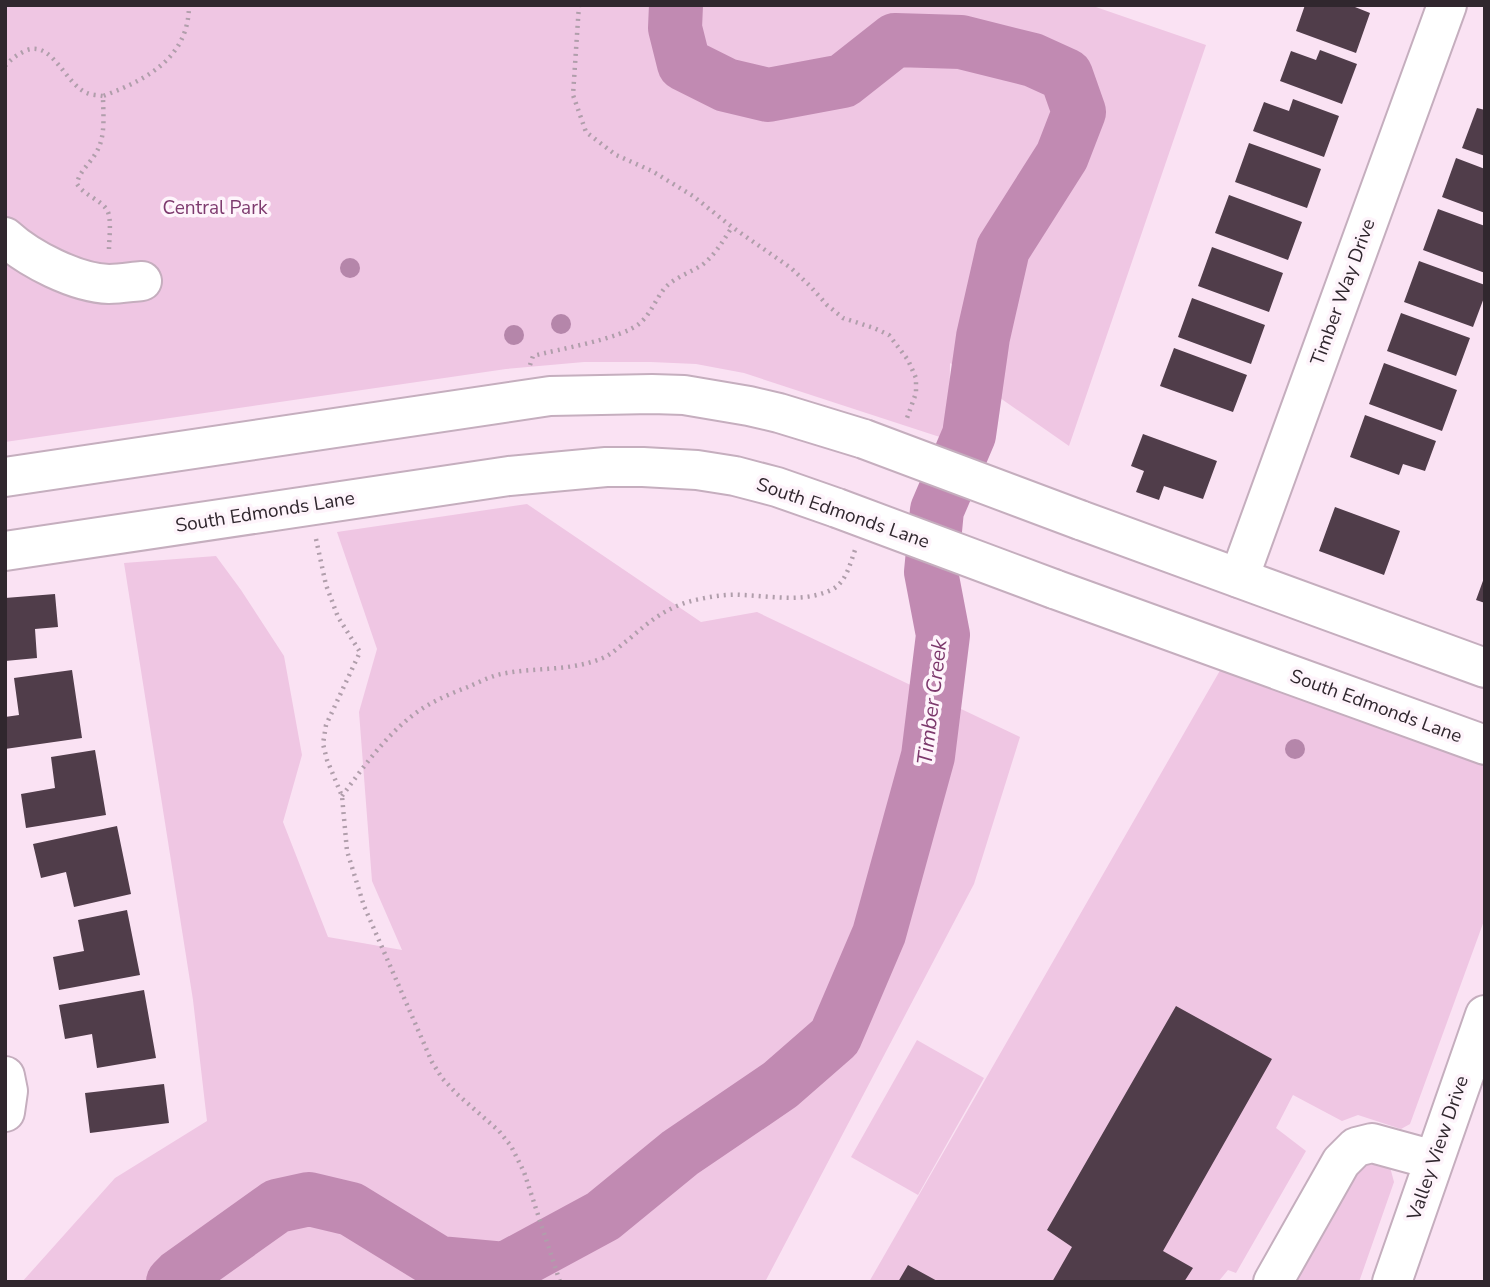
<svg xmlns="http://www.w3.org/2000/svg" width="1490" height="1287" font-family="'Nunito Sans',sans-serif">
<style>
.green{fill:#efc6e3}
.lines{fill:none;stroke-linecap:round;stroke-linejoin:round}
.river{stroke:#c18ab2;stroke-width:54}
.building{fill:#503d4a}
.minor-casing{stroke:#c5aebe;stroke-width:42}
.major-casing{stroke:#c5aebe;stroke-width:42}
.path{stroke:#b09eab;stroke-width:4.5;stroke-dasharray:2 5;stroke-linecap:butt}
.minor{stroke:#fff;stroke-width:38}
.major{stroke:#fff;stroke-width:38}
.major-bridge-casing{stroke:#c5aebe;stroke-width:42;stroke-linecap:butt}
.major-bridge{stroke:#fff;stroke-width:38}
.tree{fill:#b586aa}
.labels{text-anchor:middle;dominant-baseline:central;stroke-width:7;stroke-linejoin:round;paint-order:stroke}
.park-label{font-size:19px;fill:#7d3a6e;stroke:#fef4fb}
.street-label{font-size:19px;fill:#30272e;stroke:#fef4fb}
.water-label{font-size:21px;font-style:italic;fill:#7c386c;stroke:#fef4fb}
</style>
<rect width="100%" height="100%" fill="#fae2f3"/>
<!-- green -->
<path class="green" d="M5 5H1090L1206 45 1069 446 950 363 949 440 744 373 696 364 651 362H584L506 369 5 442Z
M527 504 701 622 757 612 1020 737 974 884 765 1282H22L115 1178 207 1121 193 1000 124 563 216 556 241 590 284 656 302 755 283 822 328 937 402 950 372 881 359 712 377 649 337 532Z
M1222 667 1485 763V918L1410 1124 1401 1129 1358 1115 1342 1121 1293 1095 1276 1128 1306 1151 1236 1273 1228 1270 1218 1282H869Z
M917 1040 984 1078 918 1195 851 1157Z
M1357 1163 1370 1164 1390 1167 1394 1182 1359 1282H1291Z"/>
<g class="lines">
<!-- river -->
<path class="river" d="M173 1282 179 1276 277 1206 309 1199 351 1209 439 1263 505 1269 603 1216 680 1153 780 1085 835 1037 879 934 928 756 943 635 931 572 937 510 969 435 983 337 1003 249 1062 156 1079 112 1066 75 1033 60 961 42 895 40 843 81 768 95 726 85 684 64 675 28 676 5"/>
</g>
<!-- building -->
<path class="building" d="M1305 5H1350L1370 13 1356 53 1296 31Z
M1320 50 1357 64 1342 104 1280 81 1291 51 1316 60Z
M1293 99 1339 116 1324 157 1253 131 1264 102 1289 111Z
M1477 108 1485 110V156L1462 148Z
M1249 143 1321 169 1307 208 1235 182Z
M1456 158 1485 169V213L1442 197Z
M1229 195 1302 222 1288 260 1215 233Z
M1438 209 1485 226V273L1423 250Z
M1212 247 1283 273 1269 312 1198 286Z
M1419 261 1485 285V295L1473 327 1404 302Z
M1192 298 1265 325 1251 364 1178 337Z
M1401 313 1470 338 1456 376 1387 351Z
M1174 348 1247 375 1233 412 1160 386Z
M1384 363 1457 390 1442 431 1369 404Z
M1365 415 1436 441 1425 471 1403 464 1399 475 1350 457Z
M1143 434 1217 461 1203 499 1164 486 1159 500 1136 492 1144 471 1131 466Z
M1335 507 1400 531 1384 575 1319 551Z
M1484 578H1485V603L1476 600Z
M55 594 58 627 35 629 37 658 5 661V598Z
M72 670 82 738 5 749V717L19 715 14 678Z
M95 750 106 815 26 828 21 794 55 788 51 757Z
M117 826 131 894 74 907 66 872 41 878 33 844Z
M127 910 140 975 59 990 53 957 84 951 78 920Z
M144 990 156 1058 97 1068 92 1034 65 1039 59 1005Z
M1176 1006 1272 1059 1163 1251 1193 1268 1184 1282H1052L1072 1247 1047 1230Z
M164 1084 169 1123 90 1133 85 1093Z
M908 1265 939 1282H898Z"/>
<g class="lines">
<defs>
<path id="minor" d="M5 237C29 259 76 283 109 284 120 284 131 282 142 281
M1239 578 1447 5
M5 1076 8 1091 5 1112
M1273 1282 1341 1162 1356 1147 1372 1143 1434 1160
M1392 1282 1485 1015"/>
<path id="major" d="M5 477 550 396 652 394 684 395 749 406 779 413 864 439
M1080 520 1485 668
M5 551 509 476 606 467H643L697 470 735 476 777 487 837 508
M1054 589 1485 745"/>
</defs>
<!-- minor casing -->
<use href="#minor" class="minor-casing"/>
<!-- major casing -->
<use href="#major" class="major-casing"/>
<!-- path -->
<path class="path" d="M579 5 573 95 586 132 616 155 652 171 693 196 732 227 791 268 810 286 827 305 843 318 874 328 889 335 908 360 916 378V393L907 418
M5 66C11 59 18 54 27 50 53 41 65 84 87 93 91 95 98 95 103 96
M109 249C109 240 112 218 107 210 101 200 85 196 77 184 79 171 91 163 97 151 106 135 103 113 103 96 146 80 189 58 189 5
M530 365 533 356C558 349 622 339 640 323 653 312 657 294 669 284 679 276 691 272 702 265 715 255 723 241 732 227
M316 539 326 585 338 617 360 652 326 725 323 744 327 760 342 796 347 851 364 906 432 1062 442 1078 457 1094 499 1131 511 1146 524 1172 560 1282
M342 796C365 765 388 732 420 710 435 700 452 693 468 687 477 683 487 678 497 675 533 666 572 673 607 656 614 652 621 645 628 640 651 620 669 605 700 599 714 596 728 594 742 595 772 596 803 603 831 590 846 583 850 564 855 550"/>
<!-- minor -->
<use href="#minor" class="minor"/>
<!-- major -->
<use href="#major" class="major"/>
<defs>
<path id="major-bridge" d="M864 439 1080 520
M837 508 1054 589"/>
</defs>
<!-- major-bridge casing -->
<use href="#major-bridge" class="major-bridge-casing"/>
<!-- major-bridge -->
<use href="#major-bridge" class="major-bridge"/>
</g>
<!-- trees -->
<g class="tree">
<circle cx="350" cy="268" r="10"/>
<circle cx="561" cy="324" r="10"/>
<circle cx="514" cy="335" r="10"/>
<circle cx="1295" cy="749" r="10"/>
</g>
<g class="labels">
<!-- park labels -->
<g class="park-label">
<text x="215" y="208">Central Park</text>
</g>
<!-- street labels -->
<g class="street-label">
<text transform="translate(1343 292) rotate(-70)">Timber Way Drive</text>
<text transform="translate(265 512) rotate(-9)">South Edmonds Lane</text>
<text transform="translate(843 513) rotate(19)">South Edmonds Lane</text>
<text transform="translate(1376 706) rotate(20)">South Edmonds Lane</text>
<text transform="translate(1438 1148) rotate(-71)">Valley View Drive</text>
</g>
<!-- water labels -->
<g class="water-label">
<text transform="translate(932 702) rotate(-83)">Timber Creek</text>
</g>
</g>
<!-- border -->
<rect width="1490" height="1287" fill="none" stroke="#30272e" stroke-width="14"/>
</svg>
